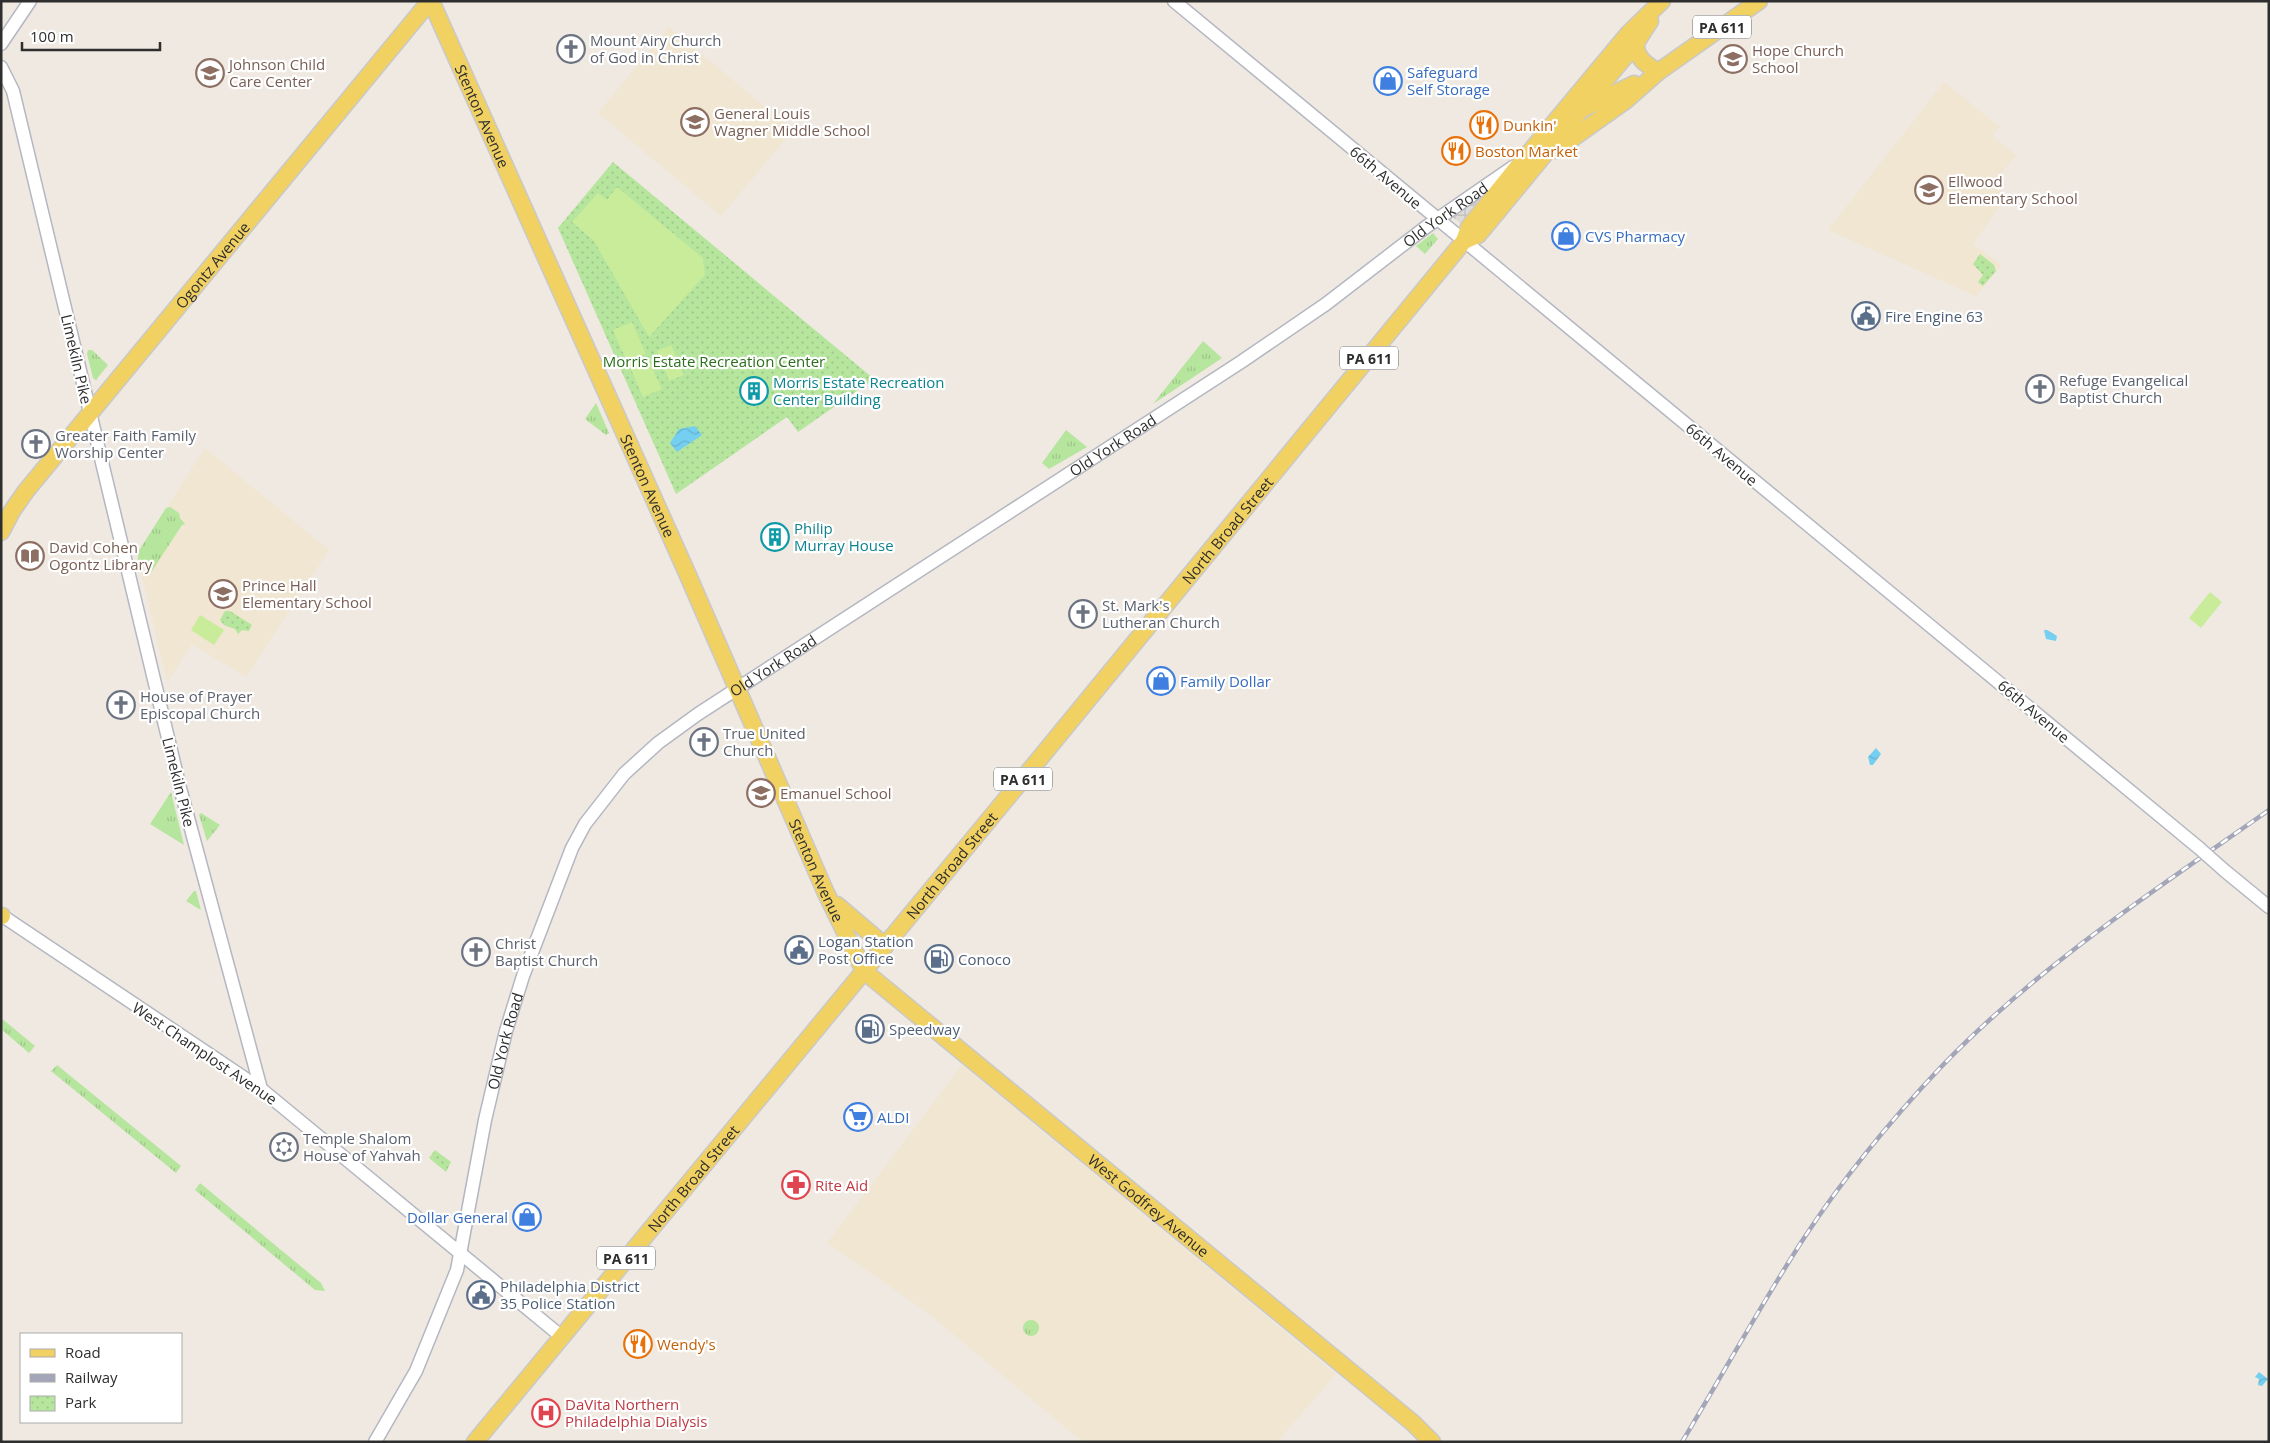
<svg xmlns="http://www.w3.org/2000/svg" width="2270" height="1443" font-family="'Open Sans',sans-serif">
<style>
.education{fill:#f0e6d1}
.grass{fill:url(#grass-tufts)}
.park{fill:url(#park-dots)}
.pitch{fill:#c9ec9a}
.plaza{fill:url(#plaza-grid)}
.water{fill:url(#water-waves)}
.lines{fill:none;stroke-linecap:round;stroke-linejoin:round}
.tertiary-casing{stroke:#b4b7c1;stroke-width:15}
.primary-casing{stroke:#c9c9c9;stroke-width:19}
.tertiary{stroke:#fff;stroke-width:12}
.primary{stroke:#f2d163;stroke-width:16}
.rail-casing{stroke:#a3a6b8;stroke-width:4.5}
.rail{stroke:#fff;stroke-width:2.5;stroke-dasharray:8;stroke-linecap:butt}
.tertiary-bridge-casing{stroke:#b4b7c1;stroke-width:15;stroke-linecap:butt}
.tertiary-bridge{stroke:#fff;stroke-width:12}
.labels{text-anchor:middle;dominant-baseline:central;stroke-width:4.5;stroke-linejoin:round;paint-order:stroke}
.shield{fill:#fff;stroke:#6d6d6d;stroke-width:1}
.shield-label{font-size:14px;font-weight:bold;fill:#2e2e2e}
.worship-label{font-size:15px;fill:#5b616d;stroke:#fff;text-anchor:start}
.education-label{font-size:15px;fill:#785e54;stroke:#fff;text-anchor:start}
.shop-label{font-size:15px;fill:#366cbe;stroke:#fff;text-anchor:start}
.street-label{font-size:15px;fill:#2e2e2e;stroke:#fff}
.food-label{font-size:15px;fill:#c56008;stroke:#fff;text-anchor:start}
.service-label{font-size:15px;fill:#4e5e75;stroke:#fff;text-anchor:start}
.park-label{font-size:15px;fill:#2c6e1b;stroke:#fff}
.culture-label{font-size:15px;fill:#0d838f;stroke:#fff;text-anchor:start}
.health-label{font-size:15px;fill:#be3a42;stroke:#fff;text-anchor:start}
</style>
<defs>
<pattern id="grass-tufts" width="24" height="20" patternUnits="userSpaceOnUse" patternTransform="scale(1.25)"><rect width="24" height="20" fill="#b6e59e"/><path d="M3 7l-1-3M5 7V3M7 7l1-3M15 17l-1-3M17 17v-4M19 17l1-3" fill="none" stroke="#9dc588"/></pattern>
<pattern id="park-dots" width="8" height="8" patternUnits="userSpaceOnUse" patternTransform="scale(1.25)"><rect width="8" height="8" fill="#b6e59e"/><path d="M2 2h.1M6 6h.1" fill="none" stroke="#9dc588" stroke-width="1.8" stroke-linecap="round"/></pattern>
<pattern id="plaza-grid" width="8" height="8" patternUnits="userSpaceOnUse" patternTransform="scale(1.25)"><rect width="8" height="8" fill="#dfdcd8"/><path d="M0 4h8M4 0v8" fill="none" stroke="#c0bdba"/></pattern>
<pattern id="water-waves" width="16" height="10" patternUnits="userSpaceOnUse" patternTransform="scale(1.25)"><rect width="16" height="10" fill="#75cff0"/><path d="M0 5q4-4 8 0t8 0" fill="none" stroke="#66b2ce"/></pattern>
</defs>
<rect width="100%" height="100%" fill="#efe9e1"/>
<!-- education -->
<path class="education" d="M669 27 793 130 721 216 598 113Z
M1944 82 2000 127 1992 135 2016 156 1992 184 2007 196 1973 244 2002 265 1976 296 1828 230Z
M205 448 329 550 246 677 192 644 167 682 137 554Z
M962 1065 1336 1374 1277 1442H1083L924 1310 827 1243Z"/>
<!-- grass -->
<path class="grass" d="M1433 233 1438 239 1425 254 1416 246Z
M1203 341 1222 358 1153 404Z
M88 350H92L108 365 96 380 93 378 87 354Z
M596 403 609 433 606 435 585 419Z
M1066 430 1087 447 1049 469 1042 463Z
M170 507 179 513 180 518 185 524 182 525 150 574 143 560H138V552L166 508Z
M171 792 184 845 150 824Z
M201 813 220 825 207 841 199 815Z
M194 891H196L201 910 186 901Z
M1 1018 35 1046 29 1053 1 1029Z
M57 1065 181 1166 176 1173 51 1071Z
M200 1183 321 1283 325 1291 315 1290 195 1190Z
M1023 1328a8 8 0 1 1 16 0a8 8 0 1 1-16 0Z"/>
<!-- park -->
<path class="park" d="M613 162 874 379 798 432 787 417 676 494 558 228Z
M1980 254 1994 265 1996 271 1983 286 1978 282 1983 275 1973 264Z
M225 611H230L252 625 249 631 242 630 238 634 235 629 224 625 220 620Z
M435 1150 451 1162 446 1172 429 1158Z"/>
<!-- pitch -->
<path class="pitch" d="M617 187 703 258 705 275 649 337 594 241 572 222 598 193 607 200Z
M632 322 646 354 627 362 613 330Z
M671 345 684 375 669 381 657 351Z
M647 357 662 389 643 397 629 365Z
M2210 592 2222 602 2201 628 2189 618Z
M200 615 224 630 214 645 191 630Z"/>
<!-- plaza -->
<path class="plaza" d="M1486 191 1460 223 1450 215Z"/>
<!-- water -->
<path class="water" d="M695 426 702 435 677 452 670 443 679 429Z
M2044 630H2047L2057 636 2056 641 2046 639Z
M1876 748 1881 754 1873 765H1870L1868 757Z
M2259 1372 2268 1379 2262 1386 2258 1385 2259 1379 2255 1377Z"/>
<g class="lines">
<defs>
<g id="tertiary">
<path d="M1174 1 2199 848"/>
<path d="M1 44 30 1"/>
<path d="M1 67 13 91 180 788 261 1089"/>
<path d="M2225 871 2269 907"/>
<path d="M1 915 261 1089 562 1337"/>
<path id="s1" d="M375 1442 416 1371 457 1270 485 1120 506 1031 523 976 572 848 585 824 624 774 658 743 698 714 1241 362 1326 304 1426 227 1513 167"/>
</g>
<g id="primary">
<path id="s2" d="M431 1 687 573 825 891 864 971 1413 1423 1432 1442"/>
<path d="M1636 43C1635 58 1647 65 1658 72"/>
<path d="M1584 108 1634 84"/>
<path d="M1556 150 1625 101 1658 72 1759 1"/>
<path d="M1464 241 1478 235 1493 217 1636 43 1650 21"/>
<path id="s3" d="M1 532 12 511 26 491 430 1"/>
<path d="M837 905 885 946"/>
<path d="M1 916H2"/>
<path id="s4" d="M475 1442C806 1042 1136 643 1464 241L1469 227 1524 159 1628 34 1662 1"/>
</g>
</defs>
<!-- tertiary casing -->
<use href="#tertiary" class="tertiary-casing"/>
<!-- primary casing -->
<use href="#primary" class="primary-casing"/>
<!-- tertiary -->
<use href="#tertiary" class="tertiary"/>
<!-- primary -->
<use href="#primary" class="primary"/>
<defs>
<path id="rail" d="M1682 1442C1723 1374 1761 1304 1804 1238 1844 1177 1891 1120 1941 1067 2038 966 2155 890 2269 810"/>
</defs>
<!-- rail casing -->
<use href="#rail" class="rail-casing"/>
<!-- rail -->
<use href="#rail" class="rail"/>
<defs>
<path id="tertiary-bridge" d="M2199 848 2225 871"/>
</defs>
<!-- tertiary-bridge casing -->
<use href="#tertiary-bridge" class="tertiary-bridge-casing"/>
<!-- tertiary-bridge -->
<use href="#tertiary-bridge" class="tertiary-bridge"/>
</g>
<!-- icons -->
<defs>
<symbol id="church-ring" viewBox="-11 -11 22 22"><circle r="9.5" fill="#fff" stroke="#6b7280" stroke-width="1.5"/><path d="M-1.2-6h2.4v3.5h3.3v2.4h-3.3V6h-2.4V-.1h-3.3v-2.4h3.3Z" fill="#6b7280"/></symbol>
<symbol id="school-ring" viewBox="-11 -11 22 22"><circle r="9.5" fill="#fff" stroke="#8d6e63" stroke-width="1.5"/><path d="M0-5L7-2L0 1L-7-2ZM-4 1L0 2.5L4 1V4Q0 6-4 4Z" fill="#8d6e63"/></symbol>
<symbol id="shop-ring" viewBox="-11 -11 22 22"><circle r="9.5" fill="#fff" stroke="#3f7fe0" stroke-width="1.5"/><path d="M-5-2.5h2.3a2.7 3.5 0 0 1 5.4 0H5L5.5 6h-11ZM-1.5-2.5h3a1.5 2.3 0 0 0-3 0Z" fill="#3f7fe0"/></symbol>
<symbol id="restaurant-ring" viewBox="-11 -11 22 22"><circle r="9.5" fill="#fff" stroke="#e8710a" stroke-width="1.5"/><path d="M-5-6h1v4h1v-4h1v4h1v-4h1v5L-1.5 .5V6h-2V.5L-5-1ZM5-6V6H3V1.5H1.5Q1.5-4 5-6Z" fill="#e8710a"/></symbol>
<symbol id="civic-ring" viewBox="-11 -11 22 22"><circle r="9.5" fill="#fff" stroke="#5c6f8a" stroke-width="1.5"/><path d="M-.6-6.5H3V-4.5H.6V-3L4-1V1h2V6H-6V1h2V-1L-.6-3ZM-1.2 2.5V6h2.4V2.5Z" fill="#5c6f8a"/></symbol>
<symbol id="building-ring" viewBox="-11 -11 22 22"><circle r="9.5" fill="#fff" stroke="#0f9aa8" stroke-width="1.5"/><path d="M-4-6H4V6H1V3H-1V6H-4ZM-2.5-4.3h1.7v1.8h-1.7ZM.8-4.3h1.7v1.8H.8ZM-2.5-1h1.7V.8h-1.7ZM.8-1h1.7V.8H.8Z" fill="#0f9aa8"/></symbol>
<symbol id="library-ring" viewBox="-11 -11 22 22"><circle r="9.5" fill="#fff" stroke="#8d6e63" stroke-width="1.5"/><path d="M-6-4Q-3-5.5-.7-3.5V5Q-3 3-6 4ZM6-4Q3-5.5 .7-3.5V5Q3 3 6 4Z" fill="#8d6e63"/></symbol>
<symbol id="fuel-ring" viewBox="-11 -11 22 22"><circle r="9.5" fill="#fff" stroke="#5c6f8a" stroke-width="1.5"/><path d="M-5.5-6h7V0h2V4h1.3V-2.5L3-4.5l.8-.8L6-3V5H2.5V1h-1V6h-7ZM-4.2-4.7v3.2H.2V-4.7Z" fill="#5c6f8a"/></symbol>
<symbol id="supermarket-ring" viewBox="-11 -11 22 22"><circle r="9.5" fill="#fff" stroke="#3f7fe0" stroke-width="1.5"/><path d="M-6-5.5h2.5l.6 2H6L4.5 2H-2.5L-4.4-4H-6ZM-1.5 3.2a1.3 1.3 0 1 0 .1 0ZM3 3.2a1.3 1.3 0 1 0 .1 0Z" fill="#3f7fe0"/></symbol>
<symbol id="synagogue-ring" viewBox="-11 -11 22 22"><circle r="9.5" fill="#fff" stroke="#6b7280" stroke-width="1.5"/><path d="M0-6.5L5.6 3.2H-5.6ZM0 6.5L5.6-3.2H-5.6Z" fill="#6b7280"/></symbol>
<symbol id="pharmacy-ring" viewBox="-11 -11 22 22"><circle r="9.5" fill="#fff" stroke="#e0444e" stroke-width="1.5"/><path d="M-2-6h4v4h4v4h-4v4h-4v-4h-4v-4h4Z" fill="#e0444e"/></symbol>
<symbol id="hospital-ring" viewBox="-11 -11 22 22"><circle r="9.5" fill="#fff" stroke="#e0444e" stroke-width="1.5"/><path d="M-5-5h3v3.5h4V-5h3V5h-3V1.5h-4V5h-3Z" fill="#e0444e"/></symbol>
</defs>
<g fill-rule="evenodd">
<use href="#church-ring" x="555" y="33" width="32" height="32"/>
<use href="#school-ring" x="1717" y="43" width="32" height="32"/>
<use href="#school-ring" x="194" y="57" width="32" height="32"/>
<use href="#shop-ring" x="1372" y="65" width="32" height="32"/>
<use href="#school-ring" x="679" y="106" width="32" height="32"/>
<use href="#restaurant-ring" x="1468" y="109" width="32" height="32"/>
<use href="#restaurant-ring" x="1440" y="135" width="32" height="32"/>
<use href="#school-ring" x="1913" y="174" width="32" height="32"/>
<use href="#shop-ring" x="1550" y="220" width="32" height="32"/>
<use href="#civic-ring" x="1850" y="300" width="32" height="32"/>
<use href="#church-ring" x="2024" y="373" width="32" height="32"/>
<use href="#building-ring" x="738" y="375" width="32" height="32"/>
<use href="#church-ring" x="20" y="428" width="32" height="32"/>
<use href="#building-ring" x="759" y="521" width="32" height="32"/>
<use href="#library-ring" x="14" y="540" width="32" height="32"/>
<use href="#school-ring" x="207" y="578" width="32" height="32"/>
<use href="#church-ring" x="1067" y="598" width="32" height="32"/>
<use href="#shop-ring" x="1145" y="665" width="32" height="32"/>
<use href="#church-ring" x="105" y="689" width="32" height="32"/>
<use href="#church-ring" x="688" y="726" width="32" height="32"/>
<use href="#school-ring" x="745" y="777" width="32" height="32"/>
<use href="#civic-ring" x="783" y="934" width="32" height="32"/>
<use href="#church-ring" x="460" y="936" width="32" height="32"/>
<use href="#fuel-ring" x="923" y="943" width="32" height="32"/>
<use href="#fuel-ring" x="854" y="1013" width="32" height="32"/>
<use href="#supermarket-ring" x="842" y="1101" width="32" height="32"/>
<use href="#synagogue-ring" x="268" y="1131" width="32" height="32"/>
<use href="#pharmacy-ring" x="780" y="1169" width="32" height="32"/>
<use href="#shop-ring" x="511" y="1201" width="32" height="32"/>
<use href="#civic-ring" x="465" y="1279" width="32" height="32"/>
<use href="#restaurant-ring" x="622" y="1328" width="32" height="32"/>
<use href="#hospital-ring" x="530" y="1397" width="32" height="32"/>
</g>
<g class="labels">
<!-- shield labels -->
<g class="shield">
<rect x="1693" y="15.5" width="58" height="23" rx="4"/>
<rect x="1340" y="346.5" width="58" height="23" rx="4"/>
<rect x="994" y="767.5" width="58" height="23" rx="4"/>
<rect x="597" y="1246.5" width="58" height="23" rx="4"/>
</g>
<g class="shield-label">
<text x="1722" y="27">PA 611</text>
<text x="1369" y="358">PA 611</text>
<text x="1023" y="779">PA 611</text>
<text x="626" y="1258">PA 611</text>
</g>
<!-- worship labels -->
<g class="worship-label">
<text x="590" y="40">Mount Airy Church<tspan x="590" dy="17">of God in Christ</tspan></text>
<text x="2059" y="380">Refuge Evangelical<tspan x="2059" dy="17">Baptist Church</tspan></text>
<text x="55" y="435">Greater Faith Family<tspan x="55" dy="17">Worship Center</tspan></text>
<text x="1102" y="605">St. Mark's<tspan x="1102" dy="17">Lutheran Church</tspan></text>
<text x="140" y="696">House of Prayer<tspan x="140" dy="17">Episcopal Church</tspan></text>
<text x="723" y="733">True United<tspan x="723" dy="17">Church</tspan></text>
<text x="495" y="943">Christ<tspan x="495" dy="17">Baptist Church</tspan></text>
<text x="303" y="1138">Temple Shalom<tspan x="303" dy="17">House of Yahvah</tspan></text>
</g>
<!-- education labels -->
<g class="education-label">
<text x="1752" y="50">Hope Church<tspan x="1752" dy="17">School</tspan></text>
<text x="229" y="64">Johnson Child<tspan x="229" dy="17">Care Center</tspan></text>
<text x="714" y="113">General Louis<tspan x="714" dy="17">Wagner Middle School</tspan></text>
<text x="1948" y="181">Ellwood<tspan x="1948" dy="17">Elementary School</tspan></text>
<text x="49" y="547">David Cohen<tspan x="49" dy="17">Ogontz Library</tspan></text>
<text x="242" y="585">Prince Hall<tspan x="242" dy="17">Elementary School</tspan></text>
<text x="780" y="793">Emanuel School</text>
</g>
<!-- shop labels -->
<g class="shop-label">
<text x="1407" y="72">Safeguard<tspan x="1407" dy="17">Self Storage</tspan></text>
<text x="1585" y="236">CVS Pharmacy</text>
<text x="1180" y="681">Family Dollar</text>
<text x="877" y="1117">ALDI</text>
<text x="508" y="1217" text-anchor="end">Dollar General</text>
</g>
<!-- street labels -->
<g class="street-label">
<text stroke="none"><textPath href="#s2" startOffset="126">Stenton Avenue</textPath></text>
<text transform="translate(1386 177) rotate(40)">66th Avenue</text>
<text stroke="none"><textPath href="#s1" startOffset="1715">Old York Road</textPath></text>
<text stroke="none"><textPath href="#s3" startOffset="341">Ogontz Avenue</textPath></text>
<text transform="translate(77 359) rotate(77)">Limekiln Pike</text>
<text stroke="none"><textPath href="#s1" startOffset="1310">Old York Road</textPath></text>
<text transform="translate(1722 454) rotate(40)">66th Avenue</text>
<text stroke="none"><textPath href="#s2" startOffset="531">Stenton Avenue</textPath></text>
<text stroke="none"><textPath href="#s4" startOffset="1182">North Broad Street</textPath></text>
<text stroke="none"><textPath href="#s1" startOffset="905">Old York Road</textPath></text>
<text transform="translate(2034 711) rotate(40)">66th Avenue</text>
<text transform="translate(179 782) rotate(76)">Limekiln Pike</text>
<text stroke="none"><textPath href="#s4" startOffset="748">North Broad Street</textPath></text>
<text stroke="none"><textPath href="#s2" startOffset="951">Stenton Avenue</textPath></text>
<text stroke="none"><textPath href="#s1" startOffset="425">Old York Road</textPath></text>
<text transform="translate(205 1053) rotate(34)">West Champlost Avenue</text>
<text stroke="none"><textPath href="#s4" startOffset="342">North Broad Street</textPath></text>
<text stroke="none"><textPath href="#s2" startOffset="1431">West Godfrey Avenue</textPath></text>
</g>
<!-- food labels -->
<g class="food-label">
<text x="1503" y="125">Dunkin'</text>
<text x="1475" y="151">Boston Market</text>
<text x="657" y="1344">Wendy's</text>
</g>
<!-- service labels -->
<g class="service-label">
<text x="1885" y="316">Fire Engine 63</text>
<text x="818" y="941">Logan Station<tspan x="818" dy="17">Post Office</tspan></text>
<text x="958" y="959">Conoco</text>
<text x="889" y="1029">Speedway</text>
<text x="500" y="1286">Philadelphia District<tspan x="500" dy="17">35 Police Station</tspan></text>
</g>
<!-- park labels -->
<g class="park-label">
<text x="714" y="361">Morris Estate Recreation Center</text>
</g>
<!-- culture labels -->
<g class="culture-label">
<text x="773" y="382">Morris Estate Recreation<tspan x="773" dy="17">Center Building</tspan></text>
<text x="794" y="528">Philip<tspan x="794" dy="17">Murray House</tspan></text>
</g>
<!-- health labels -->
<g class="health-label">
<text x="815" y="1185">Rite Aid</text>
<text x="565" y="1404">DaVita Northern<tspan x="565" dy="17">Philadelphia Dialysis</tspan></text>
</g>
</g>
<!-- border -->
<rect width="2270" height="1443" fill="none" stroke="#2e2e2e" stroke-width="5"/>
<!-- legend -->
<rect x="20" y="1333" width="162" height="90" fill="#ffffff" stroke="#ababab"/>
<rect x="30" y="1349" width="25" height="8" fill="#f2d163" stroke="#ababab"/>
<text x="65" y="1358" font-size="15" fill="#2e2e2e">Road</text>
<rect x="30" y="1374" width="25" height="8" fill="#a3a6b8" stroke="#ababab"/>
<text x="65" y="1383" font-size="15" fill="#2e2e2e">Railway</text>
<rect x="30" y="1396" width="25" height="15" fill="url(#park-dots)" stroke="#ababab"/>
<text x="65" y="1408" font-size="15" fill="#2e2e2e">Park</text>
<!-- scale -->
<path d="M22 42v8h138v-8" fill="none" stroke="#2e2e2e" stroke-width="2.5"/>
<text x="30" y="42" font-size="15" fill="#2e2e2e" stroke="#ffffff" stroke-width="4" paint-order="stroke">100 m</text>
</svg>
